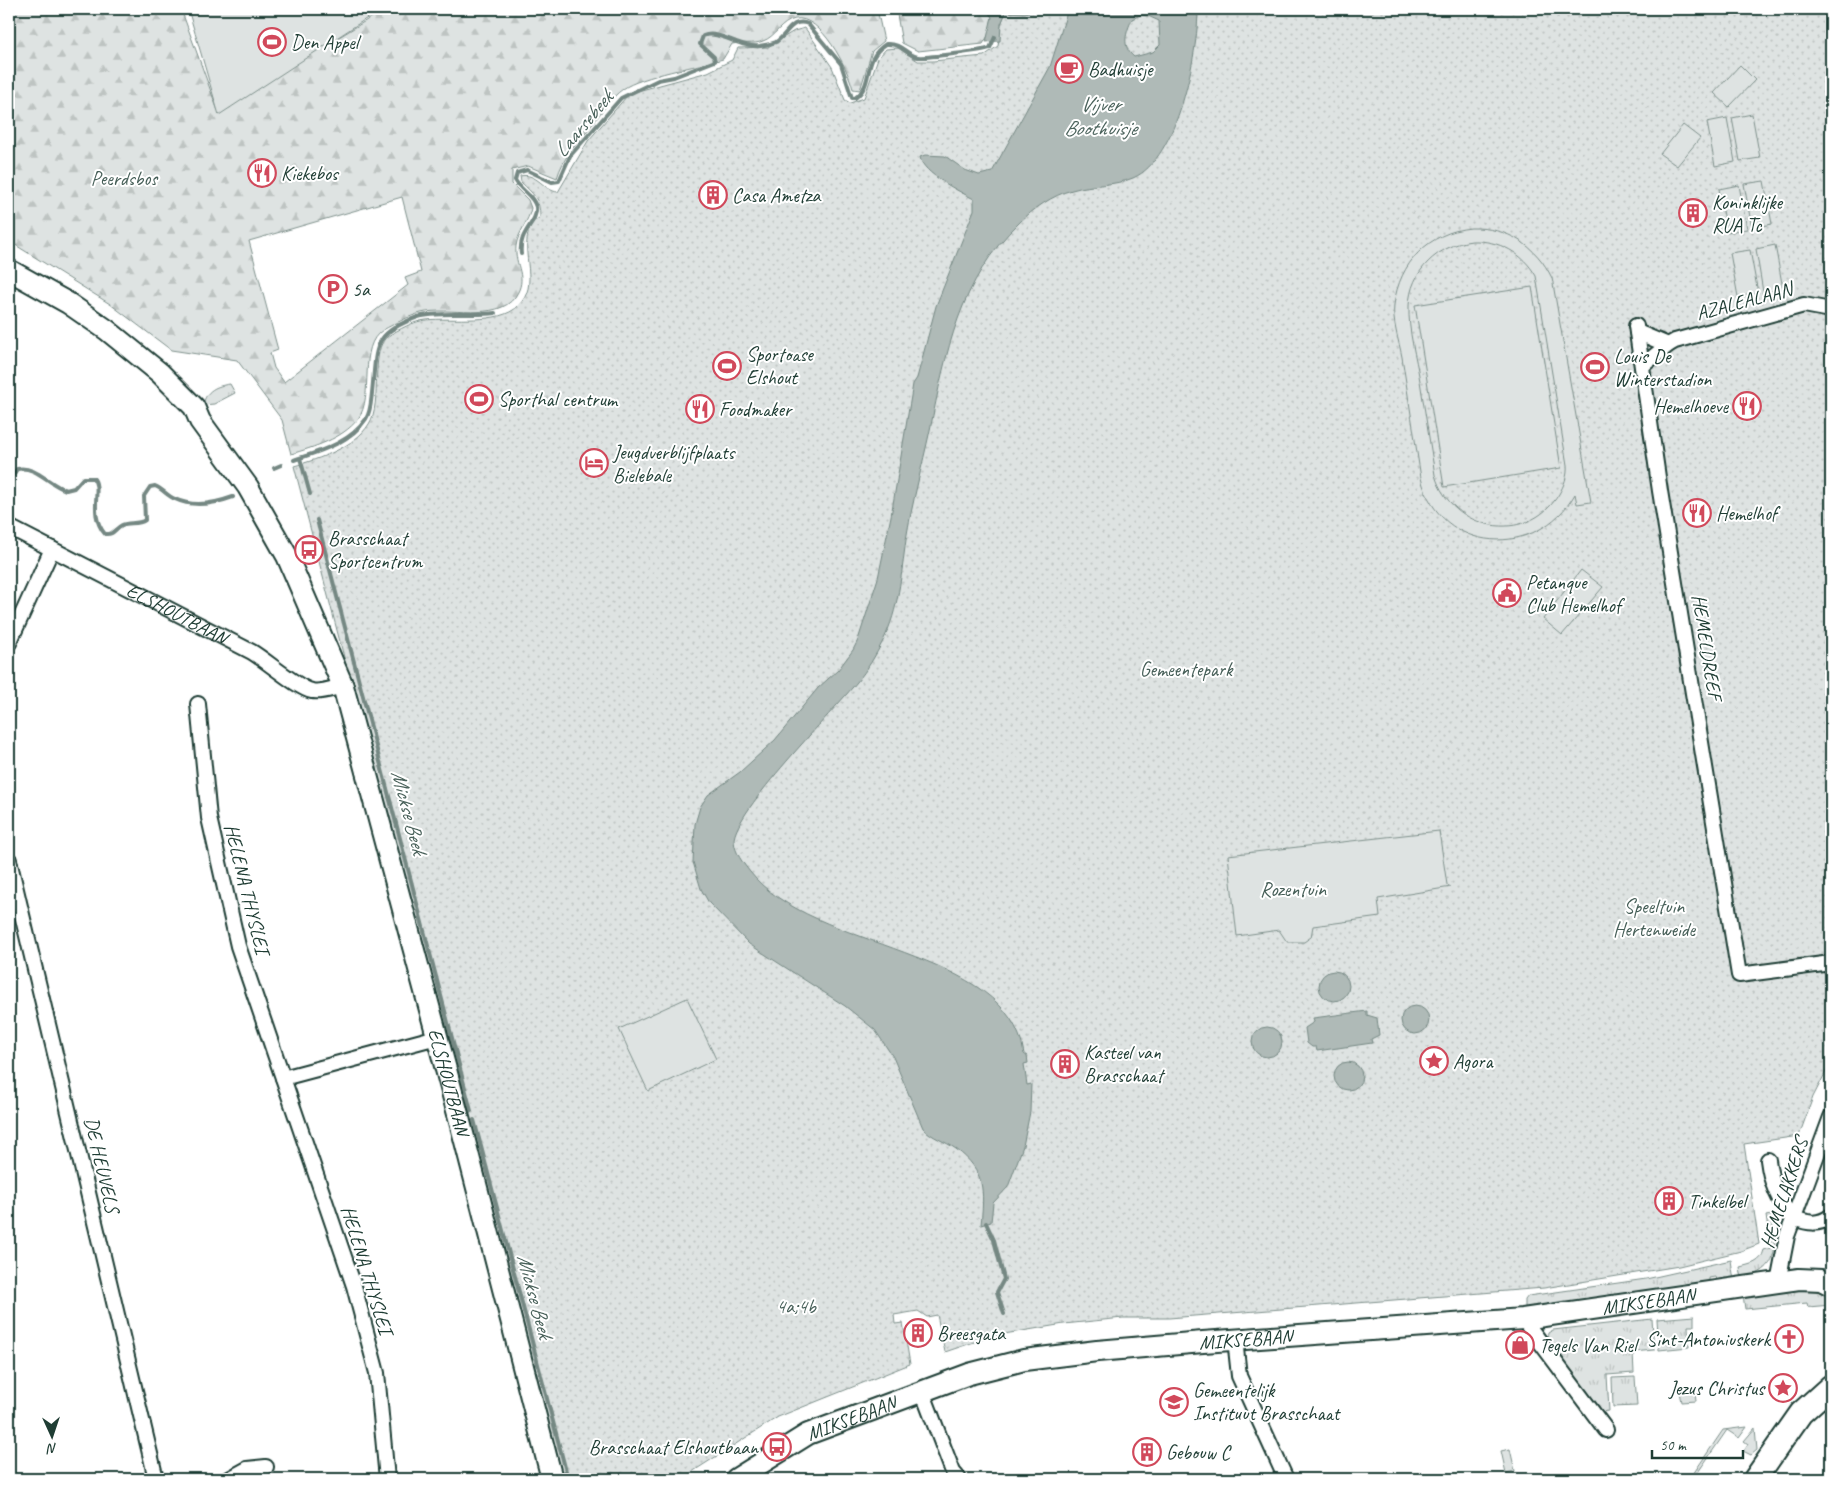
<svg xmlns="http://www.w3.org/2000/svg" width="1840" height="1488" font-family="Caveat,sans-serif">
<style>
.grass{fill:url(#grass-tufts);stroke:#7e908b}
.forest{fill:url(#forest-firs);stroke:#7e908b;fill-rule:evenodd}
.park{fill:url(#park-dots);stroke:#7e908b}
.garden{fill:#dee3e2;stroke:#7e908b;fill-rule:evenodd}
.water{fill:#afbab7;stroke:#758883;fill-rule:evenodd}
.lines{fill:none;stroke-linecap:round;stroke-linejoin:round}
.stream{stroke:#758883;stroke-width:4}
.minor-casing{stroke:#1f3d34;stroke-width:18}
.secondary-casing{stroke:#1f3d34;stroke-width:24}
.primary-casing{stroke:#1f3d34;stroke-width:26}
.minor{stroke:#fff;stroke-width:14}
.secondary{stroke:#fff;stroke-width:20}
.primary{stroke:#fff;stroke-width:22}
.labels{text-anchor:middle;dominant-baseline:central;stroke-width:4;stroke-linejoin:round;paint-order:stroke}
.poi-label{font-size:20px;fill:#1f3d34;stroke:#fff;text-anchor:start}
.park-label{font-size:20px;fill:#455e57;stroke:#fff}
.street-label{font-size:20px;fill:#1f3d34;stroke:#fff}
.water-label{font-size:21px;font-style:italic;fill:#4a625b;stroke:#fff}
</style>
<defs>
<pattern id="grass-tufts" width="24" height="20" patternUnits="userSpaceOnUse" patternTransform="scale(1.25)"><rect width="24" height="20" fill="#dee3e2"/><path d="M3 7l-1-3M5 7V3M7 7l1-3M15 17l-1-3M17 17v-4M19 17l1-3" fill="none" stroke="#bec4c2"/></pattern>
<pattern id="forest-firs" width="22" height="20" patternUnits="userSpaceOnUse" patternTransform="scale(1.25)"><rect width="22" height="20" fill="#dee3e2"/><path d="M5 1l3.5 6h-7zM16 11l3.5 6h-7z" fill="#bec4c2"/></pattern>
<pattern id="park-dots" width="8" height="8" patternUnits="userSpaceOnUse" patternTransform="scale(1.25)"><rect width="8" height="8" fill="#dee3e2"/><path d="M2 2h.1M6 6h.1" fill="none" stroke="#bec4c2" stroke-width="1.8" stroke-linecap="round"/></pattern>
</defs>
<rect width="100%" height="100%" fill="#fff"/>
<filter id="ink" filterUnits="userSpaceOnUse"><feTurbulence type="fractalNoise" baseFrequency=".02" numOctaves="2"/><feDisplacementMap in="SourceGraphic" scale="10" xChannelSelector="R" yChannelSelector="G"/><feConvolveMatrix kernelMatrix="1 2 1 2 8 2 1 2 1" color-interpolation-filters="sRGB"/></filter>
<g filter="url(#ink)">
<!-- grass -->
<path class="grass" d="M230 384 235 393 214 404 203 405C206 390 216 386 230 384Z
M1771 1215C1776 1249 1781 1269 1742 1279L1740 1267C1751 1264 1761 1263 1764 1250L1771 1248 1766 1216Z
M1731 1260 1734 1281 1727 1282 1726 1278 1716 1280 1715 1277 1709 1278V1285L1525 1309V1300L1528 1296 1646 1279Z
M1807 1288 1824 1293 1831 1299V1305L1808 1307 1807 1303 1745 1309 1743 1295Z
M1694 1316V1326H1688L1689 1347 1659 1350 1657 1319Z
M1652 1319 1654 1350 1633 1352 1634 1373 1607 1375 1609 1411 1600 1412 1547 1339 1548 1333 1553 1330Z
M1635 1377 1637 1406 1613 1407 1612 1378Z
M1695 1391 1696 1401 1681 1402 1679 1392Z
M1747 1427 1739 1438 1727 1430 1694 1478 1691 1477 1723 1430Z
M1755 1428 1757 1450 1751 1455 1743 1451 1748 1444 1744 1441Z"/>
<!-- forest -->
<path class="forest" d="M9 9H181L218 111 385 9H877L884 41 872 51 860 90 853 89C848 69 821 14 795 19 781 22 775 37 763 41 754 45 742 42 732 44L723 59C699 66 641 76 623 89 610 98 598 117 588 130 575 145 563 158 557 178L528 166 512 170V184L528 200 531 208C529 221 518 232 516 246 514 266 529 277 515 297 497 322 448 306 421 313 409 316 394 324 383 330 357 346 375 396 358 419 342 439 314 447 291 454L282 420 237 360 171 350 110 304 9 241ZM402 197 421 272 405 278 408 285 284 382 274 368 270 353 278 350 249 241Z
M896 9H986L992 17 989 34 983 44 918 51 902 43Z"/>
<!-- park -->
<path class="park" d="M1035 9H1831V1062L1813 1097 1799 1136 1744 1144 1759 1244 1741 1251 1679 1266 1544 1288 1169 1318H1123L1064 1324 992 1336 945 1352 937 1315 927 1317 918 1311 894 1315 895 1324 903 1323 910 1364 778 1417 681 1479H559L294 466C319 459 355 447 369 424 383 403 369 349 388 336 398 330 414 321 426 320 451 317 500 325 518 306 541 284 519 255 530 227 531 222 537 220 540 217 540 198 533 194 521 182L520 176C537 172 544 191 558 192L588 141 627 96 634 92 708 72 732 60 738 48 768 47 794 31 805 28 832 67 845 100 850 103 864 98 878 58 886 49 898 48 918 61H933L984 56 998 46 1001 24 1006 12H1032Z"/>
<!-- garden -->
<path class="garden" d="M188 9H381L219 115Z
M1740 65 1755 80 1729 107 1714 93Z
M1752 114 1760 158 1740 161 1732 118Z
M1727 118 1735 162 1715 166 1707 122Z
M1683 125 1700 138 1677 166 1660 154Z
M1764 181 1772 224 1752 228 1744 184Z
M1739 185 1747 229 1727 232 1719 189Z
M1471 228C1507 227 1536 245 1552 278L1591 502 1577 504 1575 494C1538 560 1440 555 1421 478 1415 438 1408 397 1402 357 1399 341 1392 321 1394 305 1399 263 1429 232 1471 228ZM1472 241C1499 240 1523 253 1536 276L1567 465C1568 476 1564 485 1559 494 1527 547 1451 530 1435 475 1430 444 1425 412 1420 381 1416 357 1408 331 1409 306 1410 271 1438 245 1472 241Z
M1775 245 1783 289 1763 292 1756 249Z
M1750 250 1758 293 1738 297 1730 253Z
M1532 287 1561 468 1444 487 1415 305Z
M1581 570 1603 587 1562 635 1543 619Z
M1439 831 1447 885 1451 887 1378 899 1380 917 1313 926 1311 937 1304 942H1287L1279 930 1237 936 1228 855Z
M687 998 716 1059 648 1091 619 1029Z
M1510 1449 1515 1471 1506 1473 1501 1451Z"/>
<!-- water -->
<path class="water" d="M986 9H1035L1025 13 1006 12 1001 24 1000 41 986 42 992 17Z
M1068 9H1198C1198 53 1178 159 1133 178 1114 186 1092 184 1072 190 1053 195 1033 209 1019 223 959 280 946 353 930 430 922 467 912 503 906 540 901 575 899 609 883 641 876 655 867 670 857 682 835 710 733 812 734 841 735 853 743 863 750 872 812 951 1009 947 1024 1054L1027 1056 1028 1063 1024 1064 1027 1085 1031 1084 1030 1112 1023 1146 1008 1187 993 1203 991 1222 981 1225C984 1191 986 1171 956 1149 945 1141 932 1138 923 1128L893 1057 875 1030 845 1006 749 944 709 903 701 889 693 862 695 824 700 807 708 795 740 772 775 740 818 688 838 670 853 650 858 640 878 578 891 516 913 384 917 378 936 306 974 210V199C960 192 922 173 920 157L925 155 945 156 965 170 979 175 992 172 1050 67ZM1140 15 1148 16 1159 21 1160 45 1153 52 1134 57C1121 46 1126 33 1132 19Z
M1319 986a15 15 0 1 1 30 0a15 15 0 1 1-30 0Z
M1401 1020a14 14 0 1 1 28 0a14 14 0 1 1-28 0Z
M1367 1011V1015L1377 1018 1379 1035 1371 1039 1372 1043 1317 1051 1316 1047H1312L1307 1043 1305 1028 1314 1022 1313 1018Z
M1252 1042a15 15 0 1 1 30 0a15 15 0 1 1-30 0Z
M1334 1076a14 14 0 1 1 28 0a14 14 0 1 1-28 0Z"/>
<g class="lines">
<!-- stream -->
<path class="stream" d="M521 254C518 231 538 223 536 207 534 196 520 190 515 180L517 173 527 170 552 182 559 181 570 156 621 98 658 80 674 77 715 61 714 57 700 44 703 36C719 29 740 49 760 46 765 45 771 44 776 42 787 35 792 17 808 24L841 64 852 98H855C875 84 861 60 886 44 903 43 905 55 918 57 924 58 983 51 990 48L995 37
M300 458 310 494
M294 460C320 451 350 443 366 419 371 411 371 401 372 393 377 348 370 334 418 317 435 311 475 316 495 313
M274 468 281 465
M9 517 12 477 17 469C36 465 49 485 66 490L74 488 83 478H93C103 488 87 513 105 534 114 535 114 529 122 525 129 522 138 525 145 520L144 496 150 487 155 486C163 489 167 496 175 499 194 508 214 504 233 497
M317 520 471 1111
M474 1120 568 1479
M986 1223 994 1240 1004 1279 997 1292 1004 1314"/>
<defs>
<g id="minor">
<path d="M1636 326 1660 491 1739 975 1831 963"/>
<path d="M1637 332 1668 345"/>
<path d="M1642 366 1668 345 1675 341 1804 305 1831 310"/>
<path id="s1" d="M9 527 252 652C267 661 299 689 312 691 322 693 333 688 343 686"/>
<path d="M9 643 52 549"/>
<path d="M198 704 209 818 238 946 354 1286 377 1373 387 1479"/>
<path d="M9 860 156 1479"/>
<path d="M283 1078 437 1037"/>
<path d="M1768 1160C1771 1184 1778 1200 1793 1218"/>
<path d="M1793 1218C1808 1223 1818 1226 1831 1216"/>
<path d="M1778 1282 1787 1236 1831 1117"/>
<path d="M1523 1319 1606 1430"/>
<path d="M1235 1339 1239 1376 1286 1479"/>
<path d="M922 1391 953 1472 959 1479"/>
<path d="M229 1479 247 1469 266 1467"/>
</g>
<g id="secondary">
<path id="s2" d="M9 270 68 303 107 330 160 373 194 407 200 421 248 487 287 556 343 686 459 1118 552 1479"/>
<path id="s3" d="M736 1479 808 1434 969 1374 1024 1360 1097 1351 1203 1342 1523 1319 1799 1279 1821 1280 1831 1285"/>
</g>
<path id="primary" d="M1755 1479 1801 1413 1831 1386"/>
</defs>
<!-- minor casing -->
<use href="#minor" class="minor-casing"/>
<!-- secondary casing -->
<use href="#secondary" class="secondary-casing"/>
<!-- primary casing -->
<use href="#primary" class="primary-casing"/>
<!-- minor -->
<use href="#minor" class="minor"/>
<!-- secondary -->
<use href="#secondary" class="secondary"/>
<!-- primary -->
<use href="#primary" class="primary"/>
</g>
</g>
<!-- icons -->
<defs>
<symbol id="stadium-ring" viewBox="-11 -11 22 22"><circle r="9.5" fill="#fff" stroke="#d1495b" stroke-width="1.5"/><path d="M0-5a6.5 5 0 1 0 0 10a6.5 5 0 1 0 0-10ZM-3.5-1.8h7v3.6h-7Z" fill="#d1495b"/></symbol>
<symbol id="cafe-ring" viewBox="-11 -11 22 22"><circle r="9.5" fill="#fff" stroke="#d1495b" stroke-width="1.5"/><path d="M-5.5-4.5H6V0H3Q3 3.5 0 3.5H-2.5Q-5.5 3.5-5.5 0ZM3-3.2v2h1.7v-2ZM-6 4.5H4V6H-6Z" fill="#d1495b"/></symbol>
<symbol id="restaurant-ring" viewBox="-11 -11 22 22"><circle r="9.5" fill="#fff" stroke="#d1495b" stroke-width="1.5"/><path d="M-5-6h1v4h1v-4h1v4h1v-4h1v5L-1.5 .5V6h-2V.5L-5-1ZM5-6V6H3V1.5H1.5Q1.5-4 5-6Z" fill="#d1495b"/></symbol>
<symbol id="building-ring" viewBox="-11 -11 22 22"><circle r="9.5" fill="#fff" stroke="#d1495b" stroke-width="1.5"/><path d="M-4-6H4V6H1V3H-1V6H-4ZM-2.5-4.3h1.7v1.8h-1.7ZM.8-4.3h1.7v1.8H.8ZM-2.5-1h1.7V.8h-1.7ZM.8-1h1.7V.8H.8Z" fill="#d1495b"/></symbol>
<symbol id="parking-ring" viewBox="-11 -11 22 22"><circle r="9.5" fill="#fff" stroke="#d1495b" stroke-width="1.5"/><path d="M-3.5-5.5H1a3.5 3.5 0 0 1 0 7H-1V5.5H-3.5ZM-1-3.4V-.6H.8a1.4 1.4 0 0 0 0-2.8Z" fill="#d1495b"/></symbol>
<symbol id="hotel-ring" viewBox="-11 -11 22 22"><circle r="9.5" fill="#fff" stroke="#d1495b" stroke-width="1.5"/><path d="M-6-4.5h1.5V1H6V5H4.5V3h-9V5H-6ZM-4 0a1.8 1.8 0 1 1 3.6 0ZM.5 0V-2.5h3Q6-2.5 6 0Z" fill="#d1495b"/></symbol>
<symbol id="bus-ring" viewBox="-11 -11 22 22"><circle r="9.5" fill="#fff" stroke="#d1495b" stroke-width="1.5"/><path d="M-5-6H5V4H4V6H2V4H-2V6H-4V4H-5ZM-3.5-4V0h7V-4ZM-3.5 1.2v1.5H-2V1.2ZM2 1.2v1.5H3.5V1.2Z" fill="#d1495b"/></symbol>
<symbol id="civic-ring" viewBox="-11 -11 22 22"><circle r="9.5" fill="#fff" stroke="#d1495b" stroke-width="1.5"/><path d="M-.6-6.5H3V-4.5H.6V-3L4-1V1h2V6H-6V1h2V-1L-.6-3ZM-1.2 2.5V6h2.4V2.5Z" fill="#d1495b"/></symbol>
<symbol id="sight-ring" viewBox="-11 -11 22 22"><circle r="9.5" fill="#fff" stroke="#d1495b" stroke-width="1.5"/><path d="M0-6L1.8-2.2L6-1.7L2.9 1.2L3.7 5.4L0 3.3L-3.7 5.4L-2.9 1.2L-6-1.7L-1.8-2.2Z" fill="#d1495b"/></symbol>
<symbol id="church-ring" viewBox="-11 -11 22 22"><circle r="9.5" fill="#fff" stroke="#d1495b" stroke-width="1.5"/><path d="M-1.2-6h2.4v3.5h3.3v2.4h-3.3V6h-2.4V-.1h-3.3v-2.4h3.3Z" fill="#d1495b"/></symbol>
<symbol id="shop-ring" viewBox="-11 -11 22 22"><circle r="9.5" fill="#fff" stroke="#d1495b" stroke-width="1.5"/><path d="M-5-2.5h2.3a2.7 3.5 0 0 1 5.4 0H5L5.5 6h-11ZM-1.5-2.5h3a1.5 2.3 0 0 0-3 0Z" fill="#d1495b"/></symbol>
<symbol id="school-ring" viewBox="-11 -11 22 22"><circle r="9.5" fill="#fff" stroke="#d1495b" stroke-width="1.5"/><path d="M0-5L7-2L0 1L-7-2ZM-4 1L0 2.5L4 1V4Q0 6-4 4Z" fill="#d1495b"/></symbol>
</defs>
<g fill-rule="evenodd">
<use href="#stadium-ring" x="256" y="26" width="32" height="32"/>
<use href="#cafe-ring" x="1053" y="53" width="32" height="32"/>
<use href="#restaurant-ring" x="246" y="157" width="32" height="32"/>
<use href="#building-ring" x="697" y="179" width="32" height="32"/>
<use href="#building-ring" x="1677" y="197" width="32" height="32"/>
<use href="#parking-ring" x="317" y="273" width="32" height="32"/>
<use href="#stadium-ring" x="711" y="350" width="32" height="32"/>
<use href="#stadium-ring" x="1579" y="351" width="32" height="32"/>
<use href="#stadium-ring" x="463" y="383" width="32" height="32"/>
<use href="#restaurant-ring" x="1731" y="390" width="32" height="32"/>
<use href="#restaurant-ring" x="684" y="393" width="32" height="32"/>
<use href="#hotel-ring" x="578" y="447" width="32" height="32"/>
<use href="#restaurant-ring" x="1681" y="497" width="32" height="32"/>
<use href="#bus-ring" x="293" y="534" width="32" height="32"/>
<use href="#civic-ring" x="1491" y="577" width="32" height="32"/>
<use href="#sight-ring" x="1418" y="1045" width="32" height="32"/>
<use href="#building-ring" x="1049" y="1048" width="32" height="32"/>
<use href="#building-ring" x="1653" y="1185" width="32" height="32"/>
<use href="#building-ring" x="902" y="1317" width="32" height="32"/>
<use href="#church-ring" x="1773" y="1323" width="32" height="32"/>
<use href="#shop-ring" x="1504" y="1329" width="32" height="32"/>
<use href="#sight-ring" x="1767" y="1372" width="32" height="32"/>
<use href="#school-ring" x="1158" y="1386" width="32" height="32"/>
<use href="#bus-ring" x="761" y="1431" width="32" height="32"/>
<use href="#building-ring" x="1131" y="1436" width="32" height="32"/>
</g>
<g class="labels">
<!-- poi labels -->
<g class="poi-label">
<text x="291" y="42">Den Appel</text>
<text x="1088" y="69">Badhuisje</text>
<text x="281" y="173">Kiekebos</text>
<text x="732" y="195">Casa Ametza</text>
<text x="1712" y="202">Koninklijke<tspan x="1712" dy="23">RUA Tc</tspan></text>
<text x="352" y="289">5a</text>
<text x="746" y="354">Sportoase<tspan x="746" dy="23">Elshout</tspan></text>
<text x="1614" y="356">Louis De<tspan x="1614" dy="23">Winterstadion</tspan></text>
<text x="498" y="399">Sporthal centrum</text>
<text x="1728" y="406" text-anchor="end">Hemelhoeve</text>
<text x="719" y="409">Foodmaker</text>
<text x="613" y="452">Jeugdverblijfplaats<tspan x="613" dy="23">Bielebale</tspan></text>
<text x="1716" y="513">Hemelhof</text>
<text x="328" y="538">Brasschaat<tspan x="328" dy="23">Sportcentrum</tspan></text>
<text x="1526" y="582">Petanque<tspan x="1526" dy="23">Club Hemelhof</tspan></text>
<text x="1084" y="1052">Kasteel van<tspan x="1084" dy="23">Brasschaat</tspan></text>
<text x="1453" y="1061">Agora</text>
<text x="1688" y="1201">Tinkelbel</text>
<text x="937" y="1333">Breesgata</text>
<text x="1770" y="1339" text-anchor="end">Sint-Antoniuskerk</text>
<text x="1539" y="1345">Tegels Van Riel</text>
<text x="1764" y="1388" text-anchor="end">Jezus Christus</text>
<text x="1193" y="1390">Gemeentelijk<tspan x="1193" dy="23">Instituut Brasschaat</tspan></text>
<text x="758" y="1447" text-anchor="end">Brasschaat Elshoutbaan</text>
<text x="1166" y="1452">Gebouw C</text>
</g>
<!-- park labels -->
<g class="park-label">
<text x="124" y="178">Peerdsbos</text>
<text x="1186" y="669">Gemeentepark</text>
<text x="1293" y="889">Rozentuin</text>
<text x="1654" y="906">Speeltuin<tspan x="1654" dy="23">Hertenweide</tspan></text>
<text x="796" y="1306">4a;4b</text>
</g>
<!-- street labels -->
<g class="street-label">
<text transform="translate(1744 301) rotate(-15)">AZALEALAAN</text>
<text stroke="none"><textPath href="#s1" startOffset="189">ELSHOUTBAAN</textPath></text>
<text transform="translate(1707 647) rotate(81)">HEMELDREEF</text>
<text transform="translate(247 889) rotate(76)">HELENA THYSLEI</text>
<text stroke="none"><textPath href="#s2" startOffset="959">ELSHOUTBAAN</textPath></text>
<text transform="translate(102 1165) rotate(77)">DE HEUVELS</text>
<text transform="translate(1784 1193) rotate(-72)">HEMELAKKERS</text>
<text transform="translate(367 1270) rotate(73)">HELENA THYSLEI</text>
<text stroke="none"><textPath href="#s3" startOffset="941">MIKSEBAAN</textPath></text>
<text stroke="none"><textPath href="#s3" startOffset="536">MIKSEBAAN</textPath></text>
<text stroke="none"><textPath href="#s3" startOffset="131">MIKSEBAAN</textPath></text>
</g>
<!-- water labels -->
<g class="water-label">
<text x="1100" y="104">Vijver<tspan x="1100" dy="24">Boothuisje</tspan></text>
<text transform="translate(583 124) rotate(-50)">Laarsebeek</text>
<text transform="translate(409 812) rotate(75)">Mickse Beek</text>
<text transform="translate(535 1296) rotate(75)">Mickse Beek</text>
</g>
</g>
<!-- margin -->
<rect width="1840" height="1488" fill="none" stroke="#fff" stroke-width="30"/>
<rect x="15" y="15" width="1810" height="1458" fill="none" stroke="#1f3d34" stroke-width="2" filter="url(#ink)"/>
<!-- north arrow -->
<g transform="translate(52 1436) rotate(177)" stroke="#ffffff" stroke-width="4" paint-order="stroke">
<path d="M0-4L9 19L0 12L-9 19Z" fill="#1f3d34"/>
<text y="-8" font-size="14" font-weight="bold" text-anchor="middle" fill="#1f3d34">N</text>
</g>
<!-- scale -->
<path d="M1652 1450v8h91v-8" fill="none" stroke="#1f3d34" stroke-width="2.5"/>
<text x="1660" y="1450" font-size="15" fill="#1f3d34" stroke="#ffffff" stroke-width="4" paint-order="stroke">50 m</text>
</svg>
